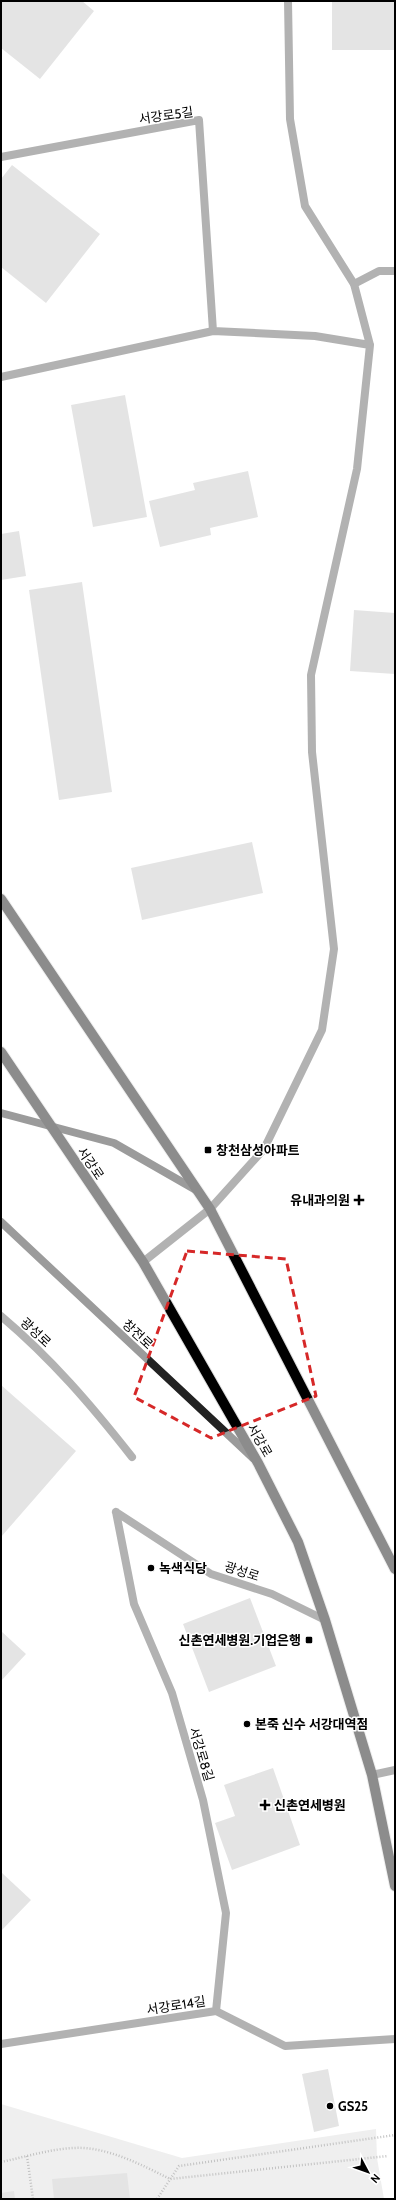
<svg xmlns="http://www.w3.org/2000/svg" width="396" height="2200" font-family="Cabin,'Noto Sans KR',sans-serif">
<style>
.green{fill:#dcdcdc}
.building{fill:#c4c4c4}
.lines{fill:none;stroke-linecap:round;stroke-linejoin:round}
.primary-casing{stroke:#dbdbdb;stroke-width:12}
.path{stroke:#777;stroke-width:2.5;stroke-dasharray:1 2;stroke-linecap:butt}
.service{stroke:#555;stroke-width:8}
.minor{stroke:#555;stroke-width:8}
.tertiary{stroke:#555;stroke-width:8}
.secondary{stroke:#222;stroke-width:8}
.primary{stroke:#000;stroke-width:10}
.marked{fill:none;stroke:#d62828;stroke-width:3;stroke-dasharray:8 5;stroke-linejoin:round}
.poi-dot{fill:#000;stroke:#fff;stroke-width:1.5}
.labels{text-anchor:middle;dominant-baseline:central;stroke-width:3;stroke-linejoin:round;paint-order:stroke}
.street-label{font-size:13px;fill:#000;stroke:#fff}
.poi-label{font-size:13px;font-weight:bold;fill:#000;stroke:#fff;text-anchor:start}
</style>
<rect width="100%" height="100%" fill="#fff"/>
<!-- green -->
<path class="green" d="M1 2104 182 2158 376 2129 377 2158 384 2199H1Z"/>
<!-- building -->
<path class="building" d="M1 1H82L94 11 40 79 1 48Z
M332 1H395V50H332Z
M12 165 100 234 46 303 1 267V179Z
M125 395 147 517 93 527 71 405Z
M248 471 258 517 210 528 211 535 160 547 149 501 195 490 193 483Z
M19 531 26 576 1 580V534Z
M82 582 112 792 59 800 29 590Z
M354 610 395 613V674L350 671Z
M252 842 263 893 142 920 131 868Z
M1 1385 76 1451 1 1537Z
M250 1598 276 1666 209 1692 183 1624Z
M1 1631 26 1654 1 1681Z
M273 1768 300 1845 232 1870 215 1823 235 1816 224 1785Z
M1 1872 31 1900 1 1931Z
M328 2069 339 2126 314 2132 302 2074Z
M127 2173 130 2199H54L52 2179Z
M14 2191 15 2199H1V2193Z"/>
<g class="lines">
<defs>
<path id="primary" d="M1 899 210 1209 395 1569
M1 1052 143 1262 258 1463 298 1542 325 1620 372 1775 395 1886"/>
</defs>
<!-- primary casing -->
<use href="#primary" class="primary-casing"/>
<!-- path -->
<path class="path" d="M27 2156 33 2199
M1 2162C25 2157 50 2149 74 2148 106 2146 142 2165 170 2179L388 2156
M157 2199 179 2166 395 2135"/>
<!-- service -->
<path class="service" d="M354 284 379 271H395"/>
<!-- minor -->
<path class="minor" d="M1 157 199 120 213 331
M1 377 213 331 315 336 370 345
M143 1262 210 1209 264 1149 322 1030 334 949 312 752 311 675 357 469 370 345 354 284 305 206 290 119 288 1
M1 1316C51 1358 92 1406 132 1457
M116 1512 134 1604 172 1693 203 1800 226 1913 216 2011
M116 1512 211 1574 272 1594 325 1620
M1 2044 216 2011 285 2046 395 2039"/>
<!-- tertiary -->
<path class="tertiary" d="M372 1775 395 1770"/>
<!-- secondary -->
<path class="secondary" d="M1 1113 114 1143 196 1190
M1 1222 253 1458"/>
<!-- primary -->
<use href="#primary" class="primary"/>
</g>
<!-- marked area -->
<path d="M0 0H396V2200H0ZM187 1251 286 1259 316 1396 211 1438 134 1397Z" fill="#fff" fill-opacity=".55" fill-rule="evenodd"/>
<path class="marked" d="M187 1251 286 1259 316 1396 211 1438 134 1397Z"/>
<!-- markers -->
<g class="poi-dot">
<rect x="204" y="1146" width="8" height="8" rx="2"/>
<path d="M357 1194h4v4h4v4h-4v4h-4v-4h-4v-4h4z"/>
<circle cx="151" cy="1568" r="4"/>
<rect x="305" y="1636" width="8" height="8" rx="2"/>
<circle cx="247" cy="1724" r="4"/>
<path d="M263 1799h4v4h4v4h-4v4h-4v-4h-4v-4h4z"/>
<circle cx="330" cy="2106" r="4"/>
</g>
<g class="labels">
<!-- street labels -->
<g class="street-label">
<text transform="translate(166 115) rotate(-8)">서강로5길</text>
<text transform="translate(91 1163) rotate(56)">서강로</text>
<text transform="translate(36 1332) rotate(43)">광성로</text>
<text transform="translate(138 1334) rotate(43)">창전로</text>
<text transform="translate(260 1440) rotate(60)">서강로</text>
<text transform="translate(242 1571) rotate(18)">광성로</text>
<text transform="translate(202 1754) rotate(73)">서강로8길</text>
<text transform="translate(176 2005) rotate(-9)">서강로14길</text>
</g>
<!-- poi labels -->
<g class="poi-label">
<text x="216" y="1150">창천삼성아파트</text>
<text x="350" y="1200" text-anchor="end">유내과의원</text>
<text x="159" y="1568">녹색식당</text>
<text x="301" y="1640" text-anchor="end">신촌연세병원.기업은행</text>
<text x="255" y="1724">본죽 신수 서강대역점</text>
<text x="274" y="1805">신촌연세병원</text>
<text x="338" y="2106">GS25</text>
</g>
</g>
<!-- border -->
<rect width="396" height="2200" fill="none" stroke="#000000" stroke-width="4"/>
<!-- north arrow -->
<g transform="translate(368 2172) rotate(131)" stroke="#ffffff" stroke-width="3" paint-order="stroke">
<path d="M0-3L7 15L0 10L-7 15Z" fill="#000000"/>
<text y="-6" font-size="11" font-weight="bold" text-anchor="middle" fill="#000000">N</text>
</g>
</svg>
